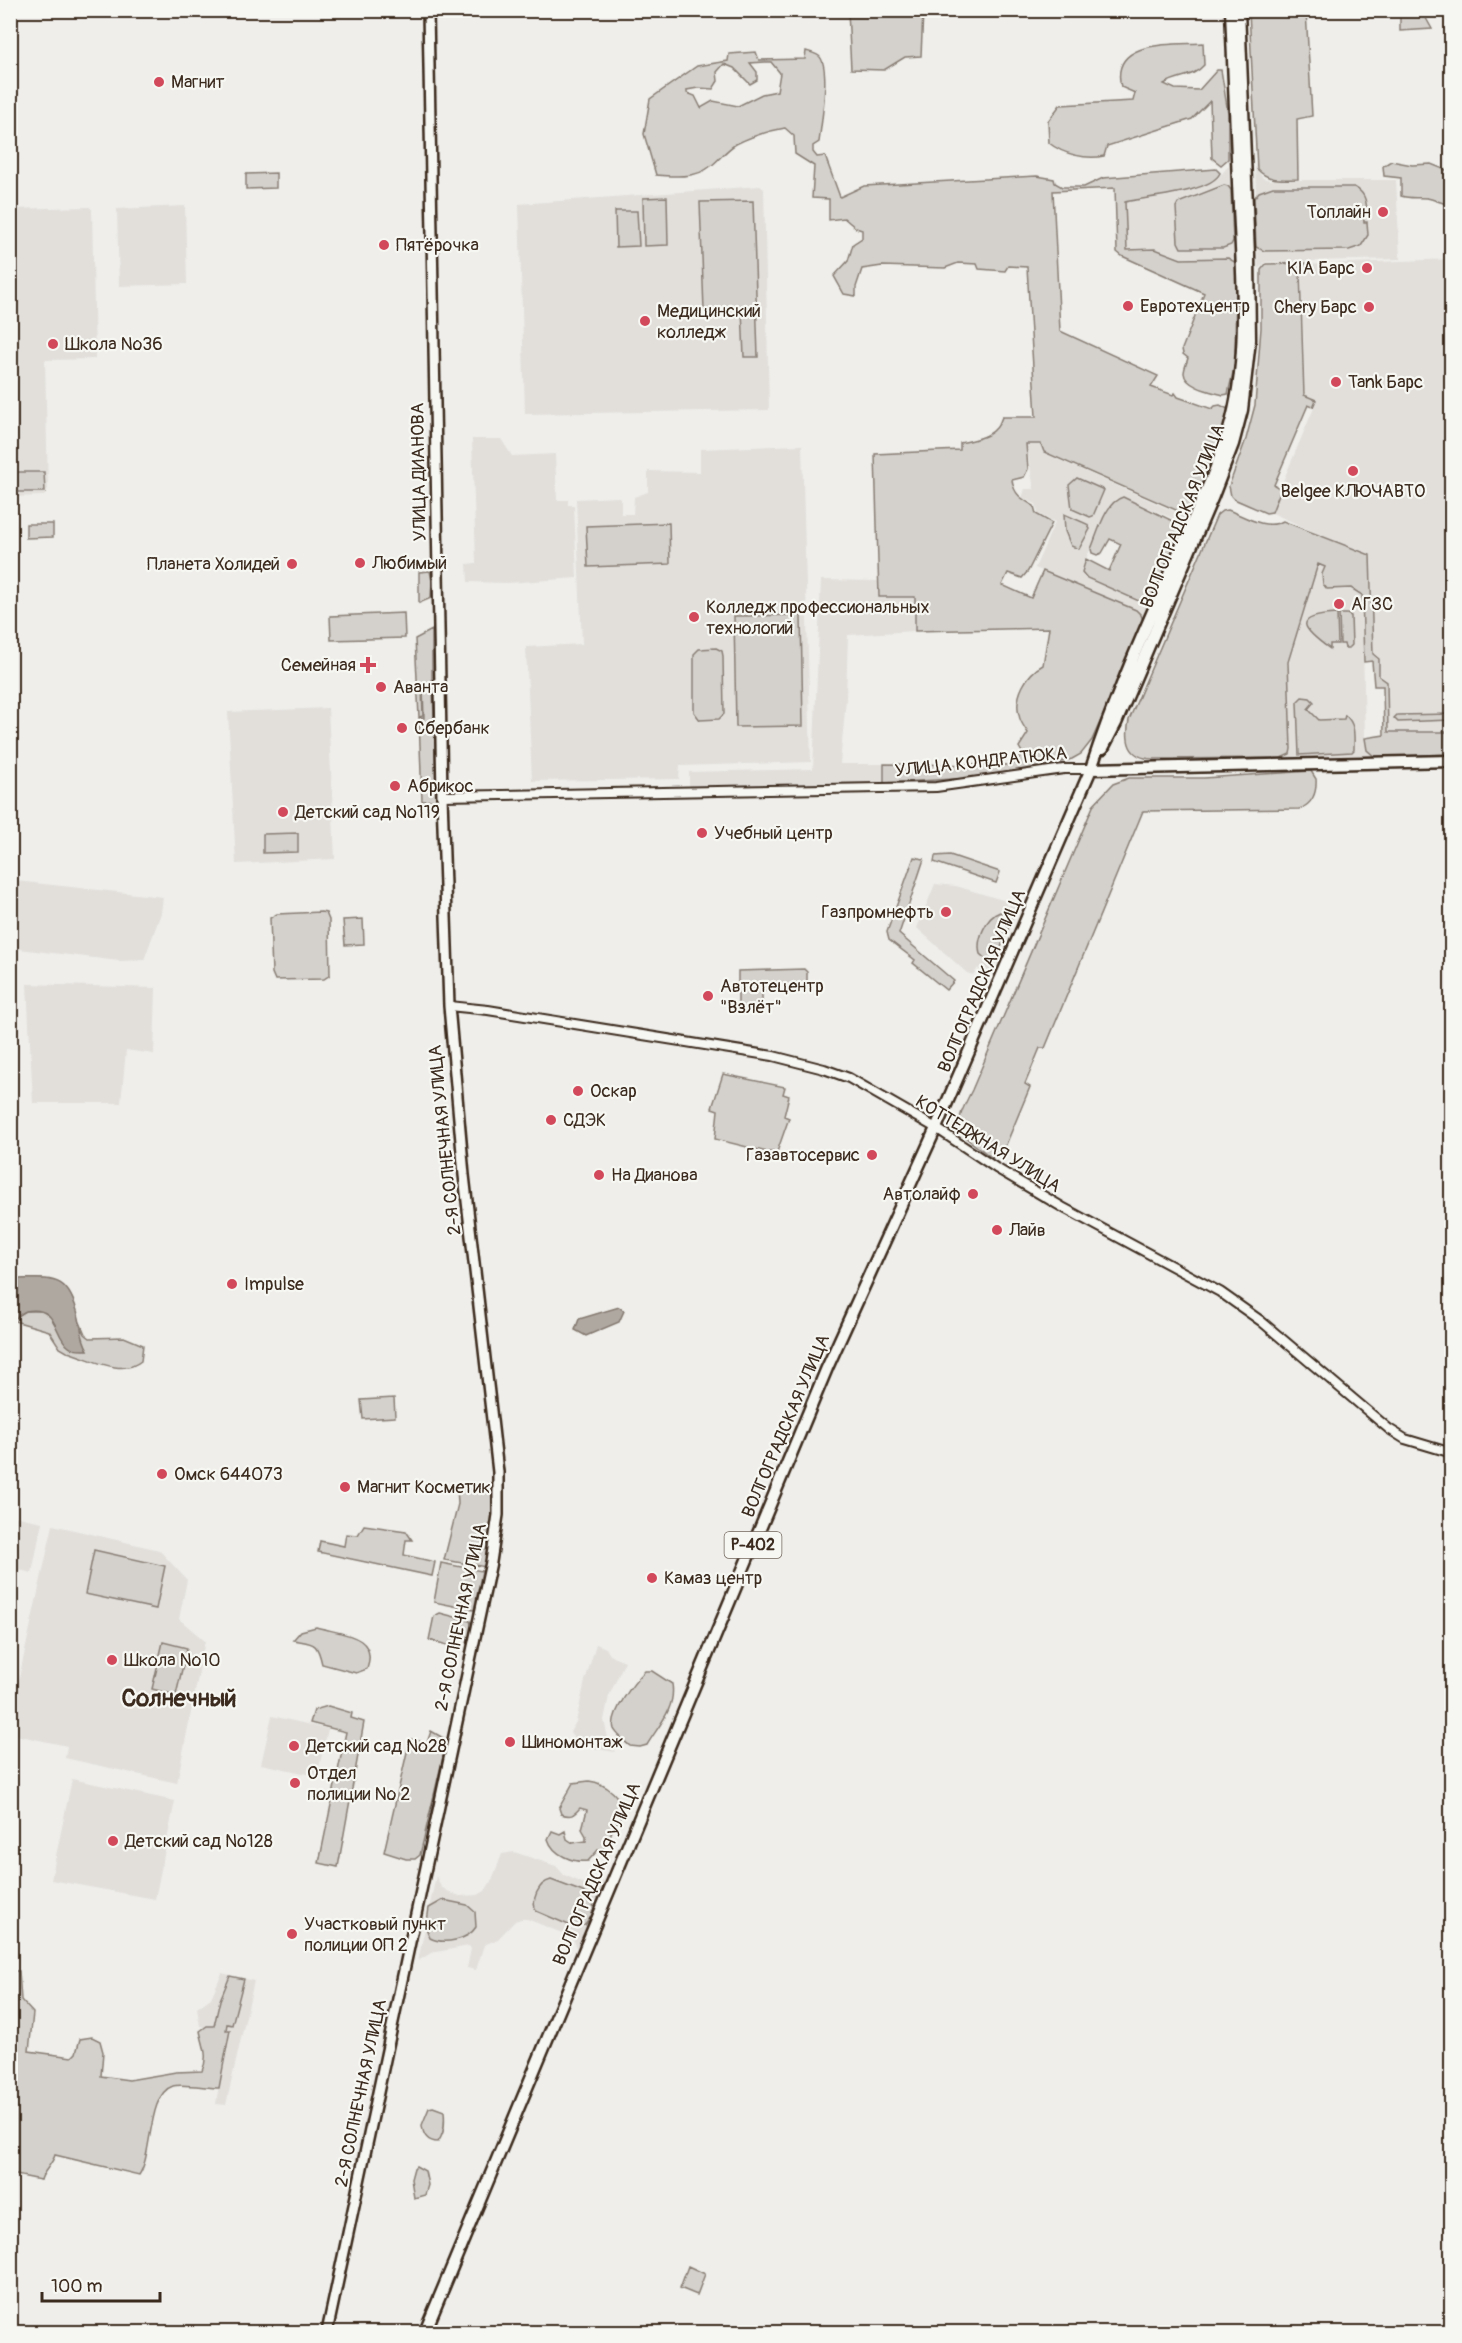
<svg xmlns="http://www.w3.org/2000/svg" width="1462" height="2343" font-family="Pangolin,sans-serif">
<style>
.built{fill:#e2dfdb}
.green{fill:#d4d1cc;stroke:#887e75;stroke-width:1.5;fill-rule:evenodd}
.water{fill:#afa8a1;stroke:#81766d;stroke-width:1.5}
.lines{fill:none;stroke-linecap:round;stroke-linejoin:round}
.tertiary-casing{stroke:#3b2a1e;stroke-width:12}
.secondary-casing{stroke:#3b2a1e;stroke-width:14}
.primary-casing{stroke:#3b2a1e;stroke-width:15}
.tertiary{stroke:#f6f6f2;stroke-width:8}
.secondary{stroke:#f6f6f2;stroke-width:9}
.primary{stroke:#f6f6f2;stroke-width:10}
.poi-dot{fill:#d1495b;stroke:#f6f6f2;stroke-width:2}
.labels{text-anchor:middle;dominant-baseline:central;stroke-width:4.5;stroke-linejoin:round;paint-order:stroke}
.shield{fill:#f6f6f2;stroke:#73675e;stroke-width:1.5}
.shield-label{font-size:16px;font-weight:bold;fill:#3b2a1e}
.poi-label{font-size:18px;fill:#3b2a1e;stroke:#f6f6f2;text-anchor:start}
.street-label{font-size:18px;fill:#3b2a1e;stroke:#f6f6f2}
.district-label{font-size:24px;font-weight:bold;fill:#3b2a1e;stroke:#f6f6f2}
</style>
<rect width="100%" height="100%" fill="#efeeea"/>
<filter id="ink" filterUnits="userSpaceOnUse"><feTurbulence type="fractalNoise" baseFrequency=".0167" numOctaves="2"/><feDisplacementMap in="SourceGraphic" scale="12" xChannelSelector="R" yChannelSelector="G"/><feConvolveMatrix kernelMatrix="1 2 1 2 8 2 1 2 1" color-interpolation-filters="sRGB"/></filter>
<g filter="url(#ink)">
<!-- built -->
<path class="built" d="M1233 161 1238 264 1228 258 1181 259 1155 249 1127 250 1124 201 1201 186 1218 178Z
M1255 161 1257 170 1263 178 1270 180H1396L1400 259 1266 262 1258 269Z
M760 186 764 189 769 410 525 414 519 204Z
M185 206 187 284 119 286 117 209Z
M89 207 92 209 95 359 45 360 48 489 44 496 11 497 10 209Z
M1451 259V733L1386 734V680L1379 674V659L1373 653 1369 557 1270 512 1316 403 1305 395 1301 265Z
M472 439H501L512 456 555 454 557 500H568V505H574L577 578 507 583 468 582 467 564 476 563Z
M1026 444H1042L1044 452 1051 456 1178 513 1182 514 1192 511 1183 529 1179 521 1123 497 1116 499 1111 505 1083 565 1082 572 1087 578 1141 602 1155 598 1144 623 1136 610 1035 568 1055 522 1038 514 1036 504 1022 498 1025 489H1034Z
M802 445 811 762 680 766 679 779 532 781 526 647 582 644 576 499 618 497 621 500V514H633L634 497 648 492V471L700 472V449Z
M1317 564 1325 567 1327 589 1351 588 1362 594 1365 738 1367 750 1375 757 1282 758 1284 757 1290 651Z
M821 580 879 581V597H915V631L848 635 846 699 840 764H884V783L689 786V772L813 769Z
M328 708 335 859 236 864 228 712Z
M16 881 163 897 161 913 144 960 119 961 11 948V906Z
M935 884 956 886 1006 901 1007 906 1021 900 987 983 978 968 973 975 967 973 917 928Z
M27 984 156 988 154 1054 126 1050 121 1103H33Z
M14 1516 42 1522 32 1573 11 1568V1525H13Z
M53 1525 159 1550 187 1580 179 1619 205 1641 177 1783 65 1758 67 1746 11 1734V1714Z
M596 1644 606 1648 610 1655 625 1661 609 1696 604 1720 609 1743 615 1752 597 1749 577 1741 570 1732 576 1722 585 1681Z
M272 1716 328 1729 317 1776 261 1764Z
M72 1779 175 1801 155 1899 51 1880Z
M514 1852 556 1866 564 1875 585 1884 597 1885 607 1879 578 1950 572 1937 527 1919H521L515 1921 498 1939 484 1945 476 1970 467 1968 471 1949 469 1946 431 1953 418 1961 436 1876 441 1887 451 1893 460 1896 478 1895 485 1891 492 1880 502 1854Z
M222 1973 254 1981 226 2105 216 2104 227 2033 200 2026 197 2008 211 1998Z"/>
<!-- green -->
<path class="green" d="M848 11H923L921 56 905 57 884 70 851 69Z
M1249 11H1306L1312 116 1297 119 1298 179C1282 179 1269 182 1257 169Z
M1400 11H1422L1432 29 1400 31Z
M1203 43 1204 65C1193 78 1179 75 1164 84L1175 89 1199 90 1217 70H1221L1228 113V159L1221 165 1212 158 1210 101 1192 119 1107 146 1104 156C1086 160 1063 154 1049 143L1048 121 1060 105 1133 101 1135 93 1121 87C1109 39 1173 45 1203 43Z
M806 51C810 52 816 54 819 56 831 66 821 126 819 142L813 146V152L817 157 825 156 840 197 864 186 1037 176 1054 179 1055 183 1062 187H1084L1103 178 1216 169 1220 173C1211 193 1145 197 1125 202L1127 250 1155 249 1181 259 1228 258 1238 264 1236 268 1235 364 1228 394 1223 395C1213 392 1185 387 1184 373 1184 369 1187 362 1188 358L1183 354 1182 349 1204 293 1122 256 1117 252 1115 188 1053 191 1060 331 1158 376 1151 387 1173 395 1175 393 1178 397 1212 409 1215 406 1220 405 1228 409 1229 413 1192 511 1185 514 1044 452 1041 444H1026L1028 469 1024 477 1012 480C1014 495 1022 499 1034 506L1036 514 1052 523 1028 571 1022 578 1008 573 1002 585 1031 598 1043 571 1136 610 1141 615 1144 623 1092 740 1081 754 1072 759 1050 765 971 778 884 783V764L1012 765 1023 754 1019 747 1028 733C1025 728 1020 722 1019 715 1014 696 1026 674 1043 665L1049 628 915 631V597H879L875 454 960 450V443C978 439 996 437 1002 417H1036L1027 267 1008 266 1005 271 979 269 977 264 958 263 945 268 882 266 862 269 856 287V296L844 294 834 276 848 261 853 244 862 238V230L856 228 844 218 829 220V199L812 198 814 166 795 154 794 136 785 128C767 131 752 136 736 144 726 150 719 160 711 166 695 179 675 176 656 175L644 134 650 99 697 66 728 61 729 54 756 52 759 60 805 59ZM765 62H771L780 73 777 91 762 94 738 106 713 101 701 108 695 96 687 93V90L698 88 713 89 718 81 717 72 724 64 734 68 750 84 757 80V72L750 63Z
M1391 161 1412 165 1431 164 1451 172V204C1439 204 1436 199 1427 198 1417 197 1411 199 1401 196V178L1384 176 1383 166Z
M276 173V188L246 189V174Z
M1224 185 1228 186 1231 190 1233 241 1231 245 1223 248H1181L1178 242 1176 207 1178 203Z
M1354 187C1364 192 1366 199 1367 210L1363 211 1364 222H1367L1368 235 1361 246 1349 250 1264 251 1256 247 1254 198 1259 192 1273 187Z
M667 197 668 245 644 246 643 198Z
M753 201 758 357H744L742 309 704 310 700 202Z
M615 211H637L639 246 616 247Z
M1305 263 1308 266 1300 270 1304 395 1316 400 1313 407 1308 405 1274 485 1281 489 1272 512 1266 513 1234 499 1231 496 1229 486 1246 439 1255 405 1261 328V270L1266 264Z
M11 349H14L15 438 11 452Z
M11 472H44L45 492H11Z
M1077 478 1104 490 1093 516 1090 517 1072 509 1069 485Z
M1123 497 1177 523 1182 530 1155 596 1153 599 1141 602 1087 578 1082 572 1086 559 1109 571 1121 544 1110 539 1102 553 1097 555 1092 553 1091 549C1098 533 1105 502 1123 497Z
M1228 510C1244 516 1266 531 1283 521L1370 555 1373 654 1379 659V676L1387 682 1388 732H1451V754L1375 757 1367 750 1365 738 1384 735 1383 686H1374L1372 661 1364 662 1362 595 1351 588 1327 589 1323 584 1322 574 1325 567 1318 564 1288 662 1291 749 1290 754 1281 758 1153 759C1128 758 1125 741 1129 720L1217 515 1222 511Z
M1064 514 1087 524 1090 529 1079 549 1071 546 1065 531Z
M669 523 670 564 588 567 586 526Z
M26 524H53V537L26 538Z
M430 571 432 581 431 598 419 603V572Z
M404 613 405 638 331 640 330 616Z
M1337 614 1338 644H1330V649C1301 628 1292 616 1337 614Z
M1339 614H1347L1351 616 1352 645 1349 648H1345L1344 644H1340Z
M801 615 803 726 736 727 734 616Z
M432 630V687L422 688 423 716 419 717 415 639Z
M716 648 722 651 723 656 724 714 719 719 700 720 694 712V654L699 649Z
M423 689H433L437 800 422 801 419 718H424Z
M1302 697 1310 698 1314 702 1308 709 1319 720 1344 719 1345 715C1356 724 1354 736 1354 750L1352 752 1299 755 1297 702Z
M1451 714V720L1398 722 1394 718 1397 715Z
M1311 771 1316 779C1317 793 1312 805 1299 809L1143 811 1045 1048H1040L1025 1084 1030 1087 1003 1152 992 1158C956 1130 950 1133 972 1090L1094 804 1113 784 1129 778H1204Z
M298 833V852L263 853V834Z
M950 855 1000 872 996 883 934 862 935 856Z
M914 857 924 859 899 934 954 981 946 990 913 963 915 960 889 940 887 932Z
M321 912 326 913 329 920 330 975 324 979 275 980 272 973 270 918 277 914Z
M1000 912 1010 914 1011 922 996 960 989 962 980 954C976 940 986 917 1000 912Z
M363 919 364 944 345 945 343 920Z
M804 969 807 972V987L805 990 762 991V1006L738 1008V971Z
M723 1074 785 1087 783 1094 789 1096 784 1116 789 1118 777 1152H767L715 1139 718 1110 712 1108Z
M26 1311H42L51 1317 60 1331 81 1338 80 1322 85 1334 90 1338 124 1337 143 1345 141 1361C121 1378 88 1357 67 1352L60 1348 49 1331 11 1320Z
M394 1398 395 1417 363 1419 361 1400Z
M457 1487 494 1493 493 1532 486 1567 444 1560 458 1504Z
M364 1525 406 1531 412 1540H406L404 1555 435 1562 432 1576 318 1552 320 1541 344 1546 346 1534 358 1535Z
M94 1550 165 1566 156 1609 85 1594Z
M441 1563 482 1571 474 1610 434 1602Z
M440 1613 470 1621 472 1626 469 1639 459 1637 457 1644 452 1643 451 1646 429 1640 434 1616Z
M316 1627C340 1634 379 1634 367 1669L356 1673 322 1664C317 1641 314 1644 293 1640L301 1631Z
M163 1642 187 1648 176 1695 152 1689Z
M645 1671H652L672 1684C676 1708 659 1725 647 1745L640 1747 630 1746C626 1743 616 1733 614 1729 609 1714 635 1681 645 1671Z
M328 1706 352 1713 351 1718 364 1722 338 1867 319 1863 346 1732 310 1723 314 1710Z
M431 1731 445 1739V1748L420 1855 415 1859H406L384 1852 410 1739 427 1743Z
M589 1781C605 1783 626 1798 621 1816 619 1821 615 1823 613 1828 610 1836 609 1841 604 1849L598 1850 588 1861C573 1863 553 1855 548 1839L552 1831 560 1834 565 1831 567 1839 573 1843 586 1841V1836L582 1829 587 1810 580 1808C573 1816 571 1817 561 1814L559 1808 573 1783Z
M551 1880 583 1892 593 1900 594 1913 585 1925 571 1926 536 1911C531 1900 538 1883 551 1880Z
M443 1900 467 1905 475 1912 476 1927C468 1940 444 1945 430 1938L426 1928 429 1908Z
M10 1971H19L21 2000 33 2013 29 2051 72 2057 76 2053 80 2039 92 2037 100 2041 103 2052 101 2076 129 2080 176 2072 202 2071C209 2056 203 2046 200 2031L207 2026H214L220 2000 230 1976 244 1979 232 2025 227 2024 226 2030H230L219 2088C208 2088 181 2083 173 2086 147 2094 153 2155 139 2175L55 2155C52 2165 43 2171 41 2180L11 2174Z
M433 2107 444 2111C445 2122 445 2133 438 2142 427 2142 423 2135 422 2125L429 2108Z
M416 2166 425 2171 428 2185 425 2195 414 2198 411 2179 414 2168Z
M688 2266 705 2274 697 2295 680 2288Z"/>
<!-- water -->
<path class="water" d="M11 1279C52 1279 68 1272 79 1318 82 1331 81 1338 88 1350 82 1350 74 1351 69 1347 53 1335 59 1305 26 1311 20 1313 17 1319 11 1320Z
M619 1307 624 1311 619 1322 586 1336 575 1330 579 1319Z"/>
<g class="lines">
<defs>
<path id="tertiary" d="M442 796 936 787 1064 769H1091
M449 1006 488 1010 773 1056 824 1069 849 1078 936 1128 996 1168 1062 1207 1220 1292 1261 1321 1389 1429 1405 1439 1452 1453"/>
<path id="secondary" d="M327 2332 491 1562 498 1515V1472L464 1175 449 1006 442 796 428 10"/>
<path id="primary" d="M1103 748 1116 723 1213 496 1233 444 1242 410 1250 340 1249 255 1239 10
M1091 769 1452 761
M425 2332 827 1368 936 1128 1091 769C1115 695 1147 625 1178 554 1197 510 1220 466 1232 419 1249 351 1242 276 1239 206 1236 141 1234 76 1231 10"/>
</defs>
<!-- tertiary casing -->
<use href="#tertiary" class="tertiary-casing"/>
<!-- secondary casing -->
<use href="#secondary" class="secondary-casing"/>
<!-- primary casing -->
<use href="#primary" class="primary-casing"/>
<!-- tertiary -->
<use href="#tertiary" class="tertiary"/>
<!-- secondary -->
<use href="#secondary" class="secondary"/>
<!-- primary -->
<use href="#primary" class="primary"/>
</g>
</g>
<!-- markers -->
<g class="poi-dot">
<circle cx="159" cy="82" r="6"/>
<circle cx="1383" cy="212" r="6"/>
<circle cx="384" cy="245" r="6"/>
<circle cx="1367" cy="268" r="6"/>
<circle cx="1128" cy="306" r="6"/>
<circle cx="1369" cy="307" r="6"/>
<circle cx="645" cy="321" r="6"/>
<circle cx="53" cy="344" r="6"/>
<circle cx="1336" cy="382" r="6"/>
<circle cx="1353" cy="471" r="6"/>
<circle cx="360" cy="563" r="6"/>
<circle cx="292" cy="564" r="6"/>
<circle cx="1339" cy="604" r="6"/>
<circle cx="694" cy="617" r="6"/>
<path d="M365 656h6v6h6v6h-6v6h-6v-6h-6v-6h6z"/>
<circle cx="381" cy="687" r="6"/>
<circle cx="402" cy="728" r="6"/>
<circle cx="395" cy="786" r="6"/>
<circle cx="283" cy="812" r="6"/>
<circle cx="702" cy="833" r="6"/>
<circle cx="946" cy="912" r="6"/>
<circle cx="708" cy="996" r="6"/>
<circle cx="578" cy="1091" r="6"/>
<circle cx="551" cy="1120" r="6"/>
<circle cx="872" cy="1155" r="6"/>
<circle cx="599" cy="1175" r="6"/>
<circle cx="973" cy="1194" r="6"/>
<circle cx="997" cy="1230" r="6"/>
<circle cx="232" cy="1284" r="6"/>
<circle cx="162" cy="1474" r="6"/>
<circle cx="345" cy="1487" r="6"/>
<circle cx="652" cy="1578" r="6"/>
<circle cx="112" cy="1660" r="6"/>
<circle cx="510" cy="1742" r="6"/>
<circle cx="294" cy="1746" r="6"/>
<circle cx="295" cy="1783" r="6"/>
<circle cx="113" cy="1841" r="6"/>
<circle cx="292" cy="1934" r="6"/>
</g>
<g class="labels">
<!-- shield labels -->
<rect class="shield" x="724.5" y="1532" width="57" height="26" rx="4.5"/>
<g class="shield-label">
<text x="753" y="1545">Р-402</text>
</g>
<!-- poi labels -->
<g class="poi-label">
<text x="171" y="82">Магнит</text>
<text x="1371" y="212" text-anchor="end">Топлайн</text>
<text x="396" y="245">Пятёрочка</text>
<text x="1355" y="268" text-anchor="end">KIA Барс</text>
<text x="1140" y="306">Евротехцентр</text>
<text x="1357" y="307" text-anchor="end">Chery Барс</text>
<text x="657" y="311">Медицинский<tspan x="657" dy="21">колледж</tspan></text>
<text x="65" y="344">Школа №36</text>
<text x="1348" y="382">Tank Барс</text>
<text x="1353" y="491" text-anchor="middle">Belgee КЛЮЧАВТО</text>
<text x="372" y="563">Любимый</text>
<text x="280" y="564" text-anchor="end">Планета Холидей</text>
<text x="1351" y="604">АГЗС</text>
<text x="706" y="607">Колледж профессиональных<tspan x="706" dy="21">технологий</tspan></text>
<text x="356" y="665" text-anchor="end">Семейная</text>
<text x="393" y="687">Аванта</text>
<text x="414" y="728">Сбербанк</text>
<text x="407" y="786">Абрикос</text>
<text x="295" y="812">Детский сад №119</text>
<text x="714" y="833">Учебный центр</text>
<text x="934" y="912" text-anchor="end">Газпромнефть</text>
<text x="720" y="986">Автотецентр<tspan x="720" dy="21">"Взлёт"</tspan></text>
<text x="590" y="1091">Оскар</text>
<text x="563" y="1120">СДЭК</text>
<text x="860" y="1155" text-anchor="end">Газавтосервис</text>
<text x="611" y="1175">На Дианова</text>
<text x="961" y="1194" text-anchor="end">Автолайф</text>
<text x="1009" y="1230">Лайв</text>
<text x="244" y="1284">Impulse</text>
<text x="174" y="1474">Омск 644073</text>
<text x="357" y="1487">Магнит Косметик</text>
<text x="664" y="1578">Камаз центр</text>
<text x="124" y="1660">Школа №10</text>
<text x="522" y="1742">Шиномонтаж</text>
<text x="306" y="1746">Детский сад №28</text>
<text x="307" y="1773">Отдел<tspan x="307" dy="21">полиции № 2</tspan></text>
<text x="125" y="1841">Детский сад №128</text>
<text x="304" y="1924">Участковый пункт<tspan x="304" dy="21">полиции ОП 2</tspan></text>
</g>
<!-- street labels -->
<g class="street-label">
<text transform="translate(419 472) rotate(-91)">УЛИЦА ДИАНОВА</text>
<text transform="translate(1183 516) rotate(-68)">ВОЛГОГРАДСКАЯ УЛИЦА</text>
<text transform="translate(981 762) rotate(-6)">УЛИЦА КОНДРАТЮКА</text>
<text transform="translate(982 981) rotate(-67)">ВОЛГОГРАДСКАЯ УЛИЦА</text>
<text transform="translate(445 1140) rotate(-96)">2-Я СОЛНЕЧНАЯ УЛИЦА</text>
<text transform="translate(988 1144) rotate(32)">КОТТЕДЖНАЯ УЛИЦА</text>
<text transform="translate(786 1426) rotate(-67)">ВОЛГОГРАДСКАЯ УЛИЦА</text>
<text transform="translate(461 1617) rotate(-78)">2-Я СОЛНЕЧНАЯ УЛИЦА</text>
<text transform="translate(597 1874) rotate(-67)">ВОЛГОГРАДСКАЯ УЛИЦА</text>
<text transform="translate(361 2093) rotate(-78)">2-Я СОЛНЕЧНАЯ УЛИЦА</text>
</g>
<!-- district labels -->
<g class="district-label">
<text x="179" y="1698">Солнечный</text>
</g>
</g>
<!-- margin -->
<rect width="1462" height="2343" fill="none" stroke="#f6f6f2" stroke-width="36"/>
<rect x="18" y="18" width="1426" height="2307" fill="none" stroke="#3b2a1e" stroke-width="2" filter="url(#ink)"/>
<!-- scale -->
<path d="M42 2292v9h118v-9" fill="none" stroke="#3b2a1e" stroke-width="3"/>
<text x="51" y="2292" font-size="18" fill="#3b2a1e" stroke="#f6f6f2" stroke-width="4.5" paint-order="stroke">100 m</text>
</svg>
